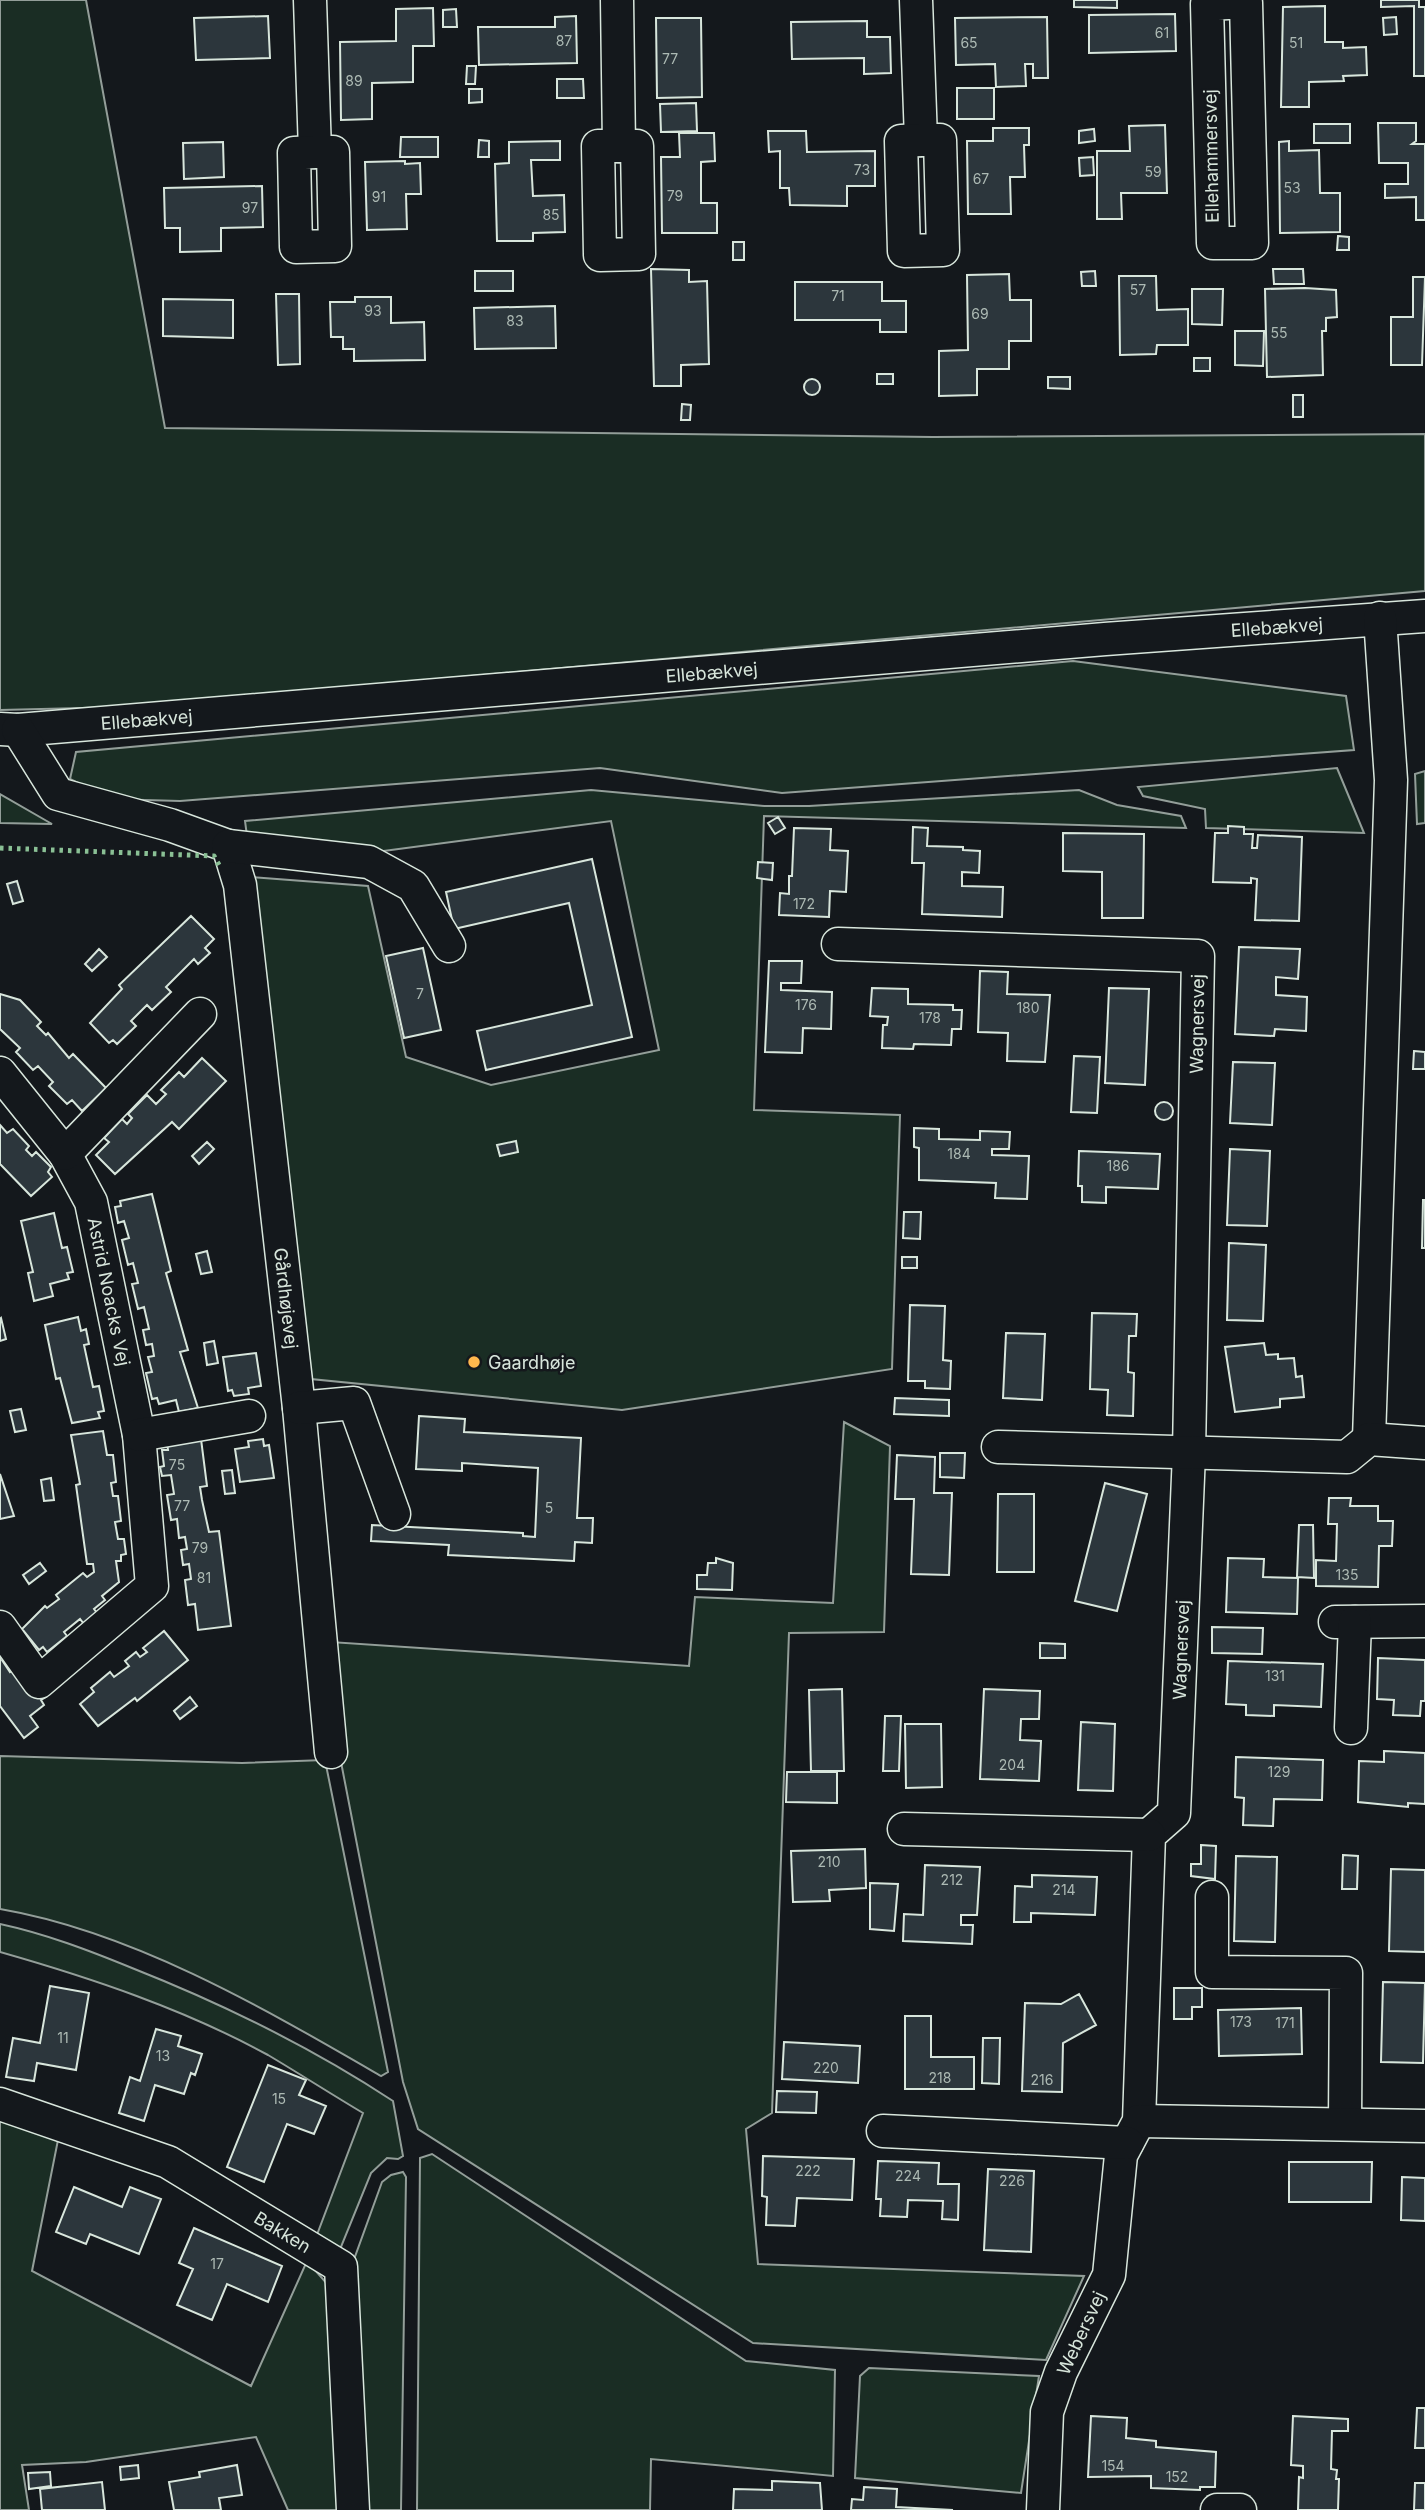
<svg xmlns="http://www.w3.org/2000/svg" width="1425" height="2510" font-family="Inter,sans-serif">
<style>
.green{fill:#1a2d24;stroke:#939e99;stroke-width:2}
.building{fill:#2c363c;stroke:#d8e6dc;stroke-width:2}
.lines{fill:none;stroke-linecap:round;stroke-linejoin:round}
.minor-casing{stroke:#d8e6dc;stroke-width:35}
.minor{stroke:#14181c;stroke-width:32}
.hedge{stroke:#8ac095;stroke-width:5;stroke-dasharray:3.5 5;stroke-linecap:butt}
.poi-dot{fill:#ffb74d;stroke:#14181c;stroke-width:2.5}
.labels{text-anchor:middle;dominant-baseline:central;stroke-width:5;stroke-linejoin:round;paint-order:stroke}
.number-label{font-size:14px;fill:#adbab4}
.street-label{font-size:18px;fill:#d8e6dc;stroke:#14181c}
.poi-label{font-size:18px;fill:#d8e6dc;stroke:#14181c;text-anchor:start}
</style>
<rect width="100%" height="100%" fill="#14181c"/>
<!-- green -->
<path class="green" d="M0 0H86L165 428 933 437 1425 434V591L123 707 0 710Z
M1073 661 1346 696 1354 750 782 793 600 768 180 801 110 799 70 779 76 752Z
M1337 768 1364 833 1206 828 1205 809 1143 796 1138 787Z
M1425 771V823L1417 824 1415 774Z
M591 790 764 806H809L1079 790 1117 805 1181 816 1186 828 764 816 754 1110 900 1115 892 1369 622 1410 311 1379 252 877 368 886 406 1057 491 1085 659 1050 611 821 376 852 247 836 245 821Z
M0 794 52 824 0 823Z
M844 1422 890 1446 884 1632 789 1633 772 2113 746 2129 758 2264 1084 2276 1046 2360 753 2343 418 2129 403 2082 341 1762 331 1642 689 1666 695 1597 833 1603Z
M0 1756 242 1763 325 1760 388 2072 381 2076C265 2009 134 1932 0 1909Z
M0 1924C46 1934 88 1950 132 1968 223 2004 311 2047 393 2101L403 2156 398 2159 387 2158 371 2173 341 2247 332 2249 315 2240 363 2113C331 2094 300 2074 268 2055 184 2009 91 1978 0 1952Z
M0 2121 58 2140 32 2271 251 2386 307 2261 336 2294 344 2510H288L256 2437 86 2462 22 2465 29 2510H0Z
M432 2154 746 2361 835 2370 833 2476 651 2459 650 2510H417L420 2158Z
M403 2172 406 2177 401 2510H362L352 2265 382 2182 391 2175Z
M869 2368 1039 2376 1021 2493 855 2478 860 2376Z"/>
<!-- building -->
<path class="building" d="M1074 0H1117V8L1074 7Z
M1381 0H1419V7H1425V76H1414V6L1381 7Z
M1325 6V42H1343V48L1366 47 1367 75 1343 76 1344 81 1309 82V107H1281L1283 7Z
M433 8 434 46H413V82L372 83V119L341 120 340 42 396 41V9Z
M456 9 457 27H443V10Z
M1175 14 1176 51 1089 53V15Z
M268 16 270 58 196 60 194 18Z
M576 16 577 63 479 65 478 27H555V17Z
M1047 17 1048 78H1033V64H1025L1026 86 996 87 995 64 956 65 955 18Z
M1396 17 1397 34 1384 35 1383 18Z
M656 18H701L702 97 657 98Z
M867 21V37H890L891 73 864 74V58L792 59 791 22Z
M467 66H476L475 84H466Z
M557 79H583L584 98H557Z
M957 88H994V119H957Z
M469 89H482V102L469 103Z
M696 103 697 131 661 132 660 104Z
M1378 123H1416V141L1412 144H1425V220H1416V197L1385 198V184H1408V163H1379Z
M1314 124H1350V143H1314Z
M1165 125 1167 193H1121L1122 219H1097V151H1130L1129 126Z
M993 128H1029V145H1024L1025 177H1010L1011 214H968L967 141H993Z
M1094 129 1095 141 1079 143V131Z
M768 131H806L807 152 875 151V186H847V206L790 205 789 188H780V151L769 152Z
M679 133H714L715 161 701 162V203H717V233H662L661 157H680Z
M401 137H438V157H400Z
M479 140 489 141V157H478Z
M560 141V160H531L533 196 564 195 565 232 533 233V241H497L495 164 509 163V142Z
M1289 141V151L1319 150 1320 193H1340V232L1280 233 1279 142Z
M223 142 224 177 184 179 183 143Z
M1093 157 1094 175 1080 176 1079 158Z
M405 161V164L420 163 421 194H406L407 229 367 230 365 162Z
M262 186 263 227 221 228V251L180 252V228H165L164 188Z
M1338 236 1349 237V250H1337Z
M733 242H744V260H733Z
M651 269 689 270V282L707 281 709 364 681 365V386H654Z
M1273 269H1303L1304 284H1274Z
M475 271H513V291H475Z
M1095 271 1096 286H1082L1081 272Z
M1009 274 1010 300H1031V341H1009V369H977V395L939 396V351L968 350 967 275Z
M1119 276H1156L1157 310 1188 309V345H1157L1156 354 1120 355Z
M1413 277H1425L1422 365H1391V317H1413Z
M795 282H882V301H906V332H880V320H795Z
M1305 288 1336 290 1337 317 1326 318V331H1322L1323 375 1267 377 1265 289Z
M1192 289H1223L1222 325 1192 324Z
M276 294H299L300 364 278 365Z
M355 297H391V323L424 322 425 360 354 361V349H343V337H331L330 302H355Z
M163 299 233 300V338L163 336Z
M555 306 556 348 475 349 474 308Z
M1235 331H1264L1263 366 1235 365Z
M1194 358H1210V371H1194Z
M877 374H893V384H877Z
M1048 377H1070V389L1048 388Z
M804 387a8 8 0 1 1 16 0a8 8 0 1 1-16 0Z
M1293 395H1303V417H1293Z
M682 404 691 405 690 420H681Z
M778 817 785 828 775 834 768 823Z
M1228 826 1244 827V834H1253L1252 848H1257L1258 835 1302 837 1299 921 1255 920 1257 879 1251 878V883L1213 882 1215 833H1228Z
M913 827 928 828 927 846 963 847V850L980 851 979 873 962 872V886L1003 887 1002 917 922 914 924 863H912Z
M794 828 831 829 830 850 848 851 846 892 830 891 829 917 779 915 780 893 789 894V876H792Z
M1063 833 1144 834 1143 918H1102V872L1063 871Z
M592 859 632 1037 486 1070 477 1031 592 1005 569 903 454 929 446 892Z
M758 862 773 863 772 880 757 878Z
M17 881 23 901 13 904 7 884Z
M191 916 214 939 205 948 210 953 198 964 194 959 166 987 171 992 152 1010 147 1005 131 1021 136 1026 117 1044 113 1040 109 1043 90 1023 122 989 119 985Z
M1239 947 1300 949 1298 979 1276 977V995L1307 997 1306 1031 1275 1029 1274 1036 1235 1034Z
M423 948 441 1030 404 1038 386 956Z
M99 949 107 957 92 971 85 964Z
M769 961H802L801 983H781V990L832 992 831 1029 803 1028 802 1053 765 1052Z
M980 971 1008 972 1007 994 1050 995 1045 1062 1007 1061 1008 1033 978 1032Z
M872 988 908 989V1004L953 1005V1010H962L961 1029H952L951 1045 914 1044 913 1049 882 1048 883 1025H887L888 1017 870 1016Z
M1109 988 1149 989 1145 1085 1105 1083Z
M0 994 20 1000 41 1022 37 1026 46 1035 48 1033 69 1058 73 1054 106 1088 82 1111 72 1100 67 1104 49 1086 53 1082 38 1066 33 1070 16 1052 20 1048 0 1029Z
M1414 1051 1425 1052V1069H1413Z
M1074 1056 1100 1057 1097 1113 1071 1112Z
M202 1058 226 1081 179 1129 172 1122 115 1174 96 1155 109 1142 104 1138 122 1119 127 1124 132 1118 128 1114 147 1095 156 1104 166 1094 161 1090 179 1072 184 1077Z
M1233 1062 1275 1063 1272 1125 1230 1123Z
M1155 1111a9 9 0 1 1 18 0a9 9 0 1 1-18 0Z
M0 1125 7 1133 13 1129 29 1146 26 1150 32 1156 36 1152 51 1167 48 1172 52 1177 31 1196 0 1164Z
M914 1128 939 1129V1139L980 1140V1131L1010 1132 1009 1149H992V1155L1029 1156 1027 1199 995 1198 996 1183 919 1180V1148L914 1147Z
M516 1141 518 1152 500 1156 497 1145Z
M207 1142 214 1149 199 1164 192 1156Z
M1230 1149 1270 1151 1267 1226 1227 1225Z
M1079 1151 1160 1154 1158 1189 1106 1187V1203L1082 1202V1186H1078Z
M152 1194 171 1271 166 1273 188 1350 180 1352 198 1408 179 1412 176 1400 159 1404 157 1398 152 1399 146 1373 152 1372 148 1357 154 1356 152 1344 146 1345 143 1330 149 1329 144 1307 138 1309 132 1284 138 1283 133 1263 128 1265 122 1240 129 1238 124 1221 118 1223 115 1207 121 1206 120 1201Z
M1423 1200H1425V1248H1422Z
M904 1212H921L920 1239 903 1238Z
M54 1213 62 1248 67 1247 73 1272 67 1273 69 1279 50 1284 53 1296 34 1301 28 1273 33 1272 21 1221Z
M1229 1243 1266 1245 1263 1321 1227 1320Z
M207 1251 212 1272 201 1274 196 1254Z
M902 1257H917V1268H902Z
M910 1305 945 1306 943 1360 951 1361 950 1389 925 1388V1381H908Z
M1092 1313 1137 1314 1136 1336H1129L1128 1372 1134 1373 1133 1416 1107 1415 1108 1390 1090 1389Z
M78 1317 81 1331 86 1329 89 1344 84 1345 93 1387 99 1386 104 1411 98 1412 100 1418 72 1423 60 1378 56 1379 45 1325Z
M1 1318 6 1339 0 1341V1319Z
M1006 1333 1045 1334 1042 1400 1003 1398Z
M214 1341 218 1363 207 1365 204 1343Z
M1264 1343 1266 1355 1278 1354V1359L1294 1358 1296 1377 1302 1376 1304 1397 1280 1399V1407L1235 1412 1225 1347Z
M256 1353 261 1386 248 1388 249 1394 234 1396 232 1390 228 1391 223 1357Z
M895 1398 949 1400V1416L894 1414Z
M21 1409 26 1430 15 1432 10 1411Z
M419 1416 465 1419 464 1432 581 1438 577 1518H593L592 1543 575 1542 574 1561 448 1555 449 1545 371 1541 372 1525 523 1533V1536L535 1537 538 1468 462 1463V1471L416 1469Z
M103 1431 107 1455H113L116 1482 111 1483 113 1496H118L121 1521 115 1522 118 1539H124L126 1554 121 1555V1561H116L119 1582 102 1596 105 1600 94 1609 97 1613 84 1624 80 1619 64 1632 67 1636 47 1652 43 1647 39 1650 22 1629 45 1606 47 1608 59 1599 56 1595 83 1573 87 1577 94 1572 93 1564H87L76 1485 80 1484 71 1435Z
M201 1439 207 1486 200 1487 202 1500 209 1532 219 1531 231 1626 198 1630 195 1604 188 1605 185 1580 191 1579 189 1564 183 1565 181 1550 187 1549 185 1537 179 1538 177 1519 171 1520 167 1495 174 1494 171 1475 162 1476 160 1467 164 1466 162 1450H168L167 1443Z
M263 1439 264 1446 269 1445 274 1478 240 1482 235 1449 249 1447 248 1441Z
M940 1453H965L964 1478 940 1477Z
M897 1455 935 1457 934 1493H952L949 1575 911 1574 914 1499H895Z
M232 1470 235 1493 225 1494 222 1471Z
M0 1474 14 1516 0 1519Z
M51 1478 54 1500 44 1501 41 1480Z
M1105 1483 1147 1494 1117 1611 1075 1601Z
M998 1494H1034V1572H997Z
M1329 1498H1351L1350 1506H1378V1521H1393L1392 1546H1379L1378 1587 1316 1586V1560L1336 1561 1337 1524H1328Z
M1299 1525H1313L1314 1578 1297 1577Z
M716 1558 733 1563 732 1590 697 1589V1575H707L708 1563H716Z
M1228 1558 1264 1559 1263 1577 1298 1578 1297 1614 1226 1612Z
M40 1563 46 1571 29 1584 23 1575Z
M1212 1627 1263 1628 1262 1654 1212 1653Z
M164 1631 188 1660 137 1701 135 1698 98 1726 80 1704 94 1692 91 1688 110 1672 114 1677 129 1666 125 1661 136 1652 140 1657 147 1652 143 1648Z
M1040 1643 1065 1644V1658H1040Z
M0 1648 7 1657 2 1660 10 1672 16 1668 31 1677 46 1697 41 1700 44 1705 30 1716 38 1727 24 1738 0 1706Z
M1378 1658 1425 1660V1701H1421L1420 1716 1393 1715 1394 1700 1377 1699Z
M1228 1661 1323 1664 1321 1707 1274 1705V1716L1246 1715V1705L1226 1704Z
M842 1689 844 1771H811L809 1690Z
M984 1689 1040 1691 1039 1719H1021L1020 1740 1041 1741 1039 1781 980 1779Z
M190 1697 197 1706 180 1719 174 1711Z
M885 1716H901L899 1771H883Z
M1081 1722 1115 1724 1113 1791 1078 1790Z
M905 1724H941L942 1787 906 1788Z
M1384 1751 1425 1753V1804L1408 1803V1807L1358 1802 1359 1761 1384 1762Z
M1236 1757 1323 1760 1322 1800 1274 1799 1273 1826 1243 1825 1244 1798 1235 1797Z
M787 1772H837V1803L786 1802Z
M1201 1845 1216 1846 1215 1879 1191 1876V1864H1201Z
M865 1849 866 1888 829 1890 830 1901 793 1902 791 1851Z
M1343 1855 1358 1856 1357 1889H1342Z
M1236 1856 1277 1857 1275 1942 1234 1941Z
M925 1865 980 1867 977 1915H961V1925H973L972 1944 903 1941 904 1914 923 1915Z
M1391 1869 1425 1870V1952L1389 1951Z
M1032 1875 1097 1877 1095 1915 1031 1913V1922H1014L1015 1886 1032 1887Z
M870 1883 898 1884 894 1931 870 1929Z
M1383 1982 1425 1983 1423 2063 1381 2062Z
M50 1986 89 1993 76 2070 37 2063 34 2081 6 2077 13 2038 40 2043Z
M1174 1988H1202V2007H1192V2019H1174Z
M1079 1994 1096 2025 1063 2043 1062 2092 1022 2091 1025 2003 1061 2004Z
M1301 2008 1302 2054 1219 2056 1218 2010Z
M905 2016H931V2057H974V2089H905Z
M156 2029 181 2036 178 2046 202 2054 195 2075 191 2073 184 2094 155 2085 144 2121 119 2113 130 2077 140 2081Z
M983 2038H1000L999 2084 982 2083Z
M784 2042 860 2046 858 2083 782 2079Z
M268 2065 306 2080 299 2095 326 2106 314 2134 287 2124 264 2182 227 2167Z
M777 2091 817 2092 816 2113 776 2112Z
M763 2156 854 2159 852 2200 797 2198 795 2226 766 2225 767 2197 762 2196Z
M878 2161 939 2163 938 2184H959L958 2220 942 2219 943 2201 908 2200 907 2217 880 2216 881 2199H876Z
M1289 2162H1372L1371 2202H1289Z
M988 2169 1034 2171 1031 2252 984 2250Z
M1402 2177 1425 2178V2221L1401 2220Z
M74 2187 122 2207 130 2187 161 2199 139 2254 90 2234 86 2244 56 2232Z
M194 2228 282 2266 268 2302 227 2284 212 2320 177 2305 193 2269 179 2263Z
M1417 2408H1425V2448H1415Z
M1091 2416 1127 2418 1126 2438 1156 2441V2447L1216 2452 1215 2487H1200V2490L1151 2488V2476L1088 2477Z
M1293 2416 1348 2419V2431H1332L1331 2469 1337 2470 1336 2479H1339L1338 2510H1298L1299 2477 1303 2478V2466L1291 2465Z
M138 2465 139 2478 121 2480 120 2467Z
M237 2465 242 2495 219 2498 221 2510H174L169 2482 200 2477 199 2472Z
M50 2472 51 2486 29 2489 28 2473Z
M772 2481 820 2483 822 2510H733L734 2489 772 2490Z
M102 2482 105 2510H42L40 2489Z
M1415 2483H1425V2510H1414Z
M864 2487 897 2489 896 2507 953 2510H851L852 2499 863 2500Z"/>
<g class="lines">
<defs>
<g id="minor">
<path d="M310 0 315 152"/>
<path d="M617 0 619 146"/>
<path d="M916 0 921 140"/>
<path d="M1228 3H1246L1252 243H1213L1207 4Z"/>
<path d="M921 140H940L943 250 904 251 901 141Z"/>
<path d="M598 146H637L639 254 600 255Z"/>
<path d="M315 152H333L335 246 296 247 294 153Z"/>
<path id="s1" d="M0 729 18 730 1105 639 1425 616"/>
<path id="s2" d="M18 730 58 794 170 825 228 846 240 885 299 1408 331 1752"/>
<path d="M228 846 369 862 413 886 449 946"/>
<path d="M838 944 1198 956 1189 1453 1174 1813 1149 1835 1139 2121 1121 2155 1109 2275 1061 2372 1047 2412 1043 2510"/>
<path id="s3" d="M0 1073 65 1154 91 1202 139 1435 152 1586 39 1682 0 1627"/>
<path d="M65 1154 200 1014"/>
<path d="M299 1408 354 1403 394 1514"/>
<path d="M139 1435 249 1416"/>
<path d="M1369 1439 1391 780 1380 618"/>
<path d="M998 1447 1347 1457 1369 1439 1425 1443"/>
<path d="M1335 1622 1425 1621"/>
<path d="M1351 1728 1355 1622"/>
<path d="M904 1829 1149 1835"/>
<path d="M1212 1897V1972L1346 1973 1345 2124"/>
<path id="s4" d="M0 2104 168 2162 341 2267 353 2510"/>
<path d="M1139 2121 1425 2126"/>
<path d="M883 2131 1127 2143"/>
<path d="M1217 2510H1240"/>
</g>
</defs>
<!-- minor casing -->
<use href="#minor" class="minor-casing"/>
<!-- minor -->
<use href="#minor" class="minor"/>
<!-- hedge -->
<path class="hedge" d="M0 848 214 856 219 865"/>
</g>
<!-- markers -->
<circle class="poi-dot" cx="474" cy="1362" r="7"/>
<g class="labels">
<!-- number labels -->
<g class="number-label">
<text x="1162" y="32">61</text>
<text x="564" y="40">87</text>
<text x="969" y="42">65</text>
<text x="1296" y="42">51</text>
<text x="670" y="58">77</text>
<text x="354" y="80">89</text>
<text x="862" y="169">73</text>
<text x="1153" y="171">59</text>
<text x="981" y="178">67</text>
<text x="1292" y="187">53</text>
<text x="675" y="195">79</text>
<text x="379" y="196">91</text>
<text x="250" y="207">97</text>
<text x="551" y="214">85</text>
<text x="1138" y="289">57</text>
<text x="838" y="295">71</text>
<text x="373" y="310">93</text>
<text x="980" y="313">69</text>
<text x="515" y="320">83</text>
<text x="1279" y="332">55</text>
<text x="804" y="903">172</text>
<text x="420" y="993">7</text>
<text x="806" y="1004">176</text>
<text x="1028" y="1007">180</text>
<text x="930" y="1017">178</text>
<text x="959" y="1153">184</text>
<text x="1118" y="1165">186</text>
<text x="177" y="1464">75</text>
<text x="182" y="1505">77</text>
<text x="549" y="1507">5</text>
<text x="200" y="1547">79</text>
<text x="1347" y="1574">135</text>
<text x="204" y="1577">81</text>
<text x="1275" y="1675">131</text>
<text x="1012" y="1764">204</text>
<text x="1279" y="1771">129</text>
<text x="829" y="1861">210</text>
<text x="952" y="1879">212</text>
<text x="1064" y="1889">214</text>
<text x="1241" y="2021">173</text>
<text x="1285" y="2022">171</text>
<text x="63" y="2037">11</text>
<text x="163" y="2055">13</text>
<text x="826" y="2067">220</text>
<text x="940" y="2077">218</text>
<text x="1042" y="2079">216</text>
<text x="279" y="2098">15</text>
<text x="808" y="2170">222</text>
<text x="908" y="2175">224</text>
<text x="1012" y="2180">226</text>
<text x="217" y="2263">17</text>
<text x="1113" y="2465">154</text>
<text x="1177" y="2476">152</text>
</g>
<!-- street labels -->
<g class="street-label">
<text transform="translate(1211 156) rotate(-91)">Ellehammersvej</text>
<text stroke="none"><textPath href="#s1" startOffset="1281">Ellebækvej</textPath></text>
<text stroke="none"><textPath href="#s1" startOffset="714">Ellebækvej</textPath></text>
<text stroke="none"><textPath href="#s1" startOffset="147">Ellebækvej</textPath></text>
<text transform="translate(1197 1024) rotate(-89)">Wagnersvej</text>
<text stroke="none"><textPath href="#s3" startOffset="250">Astrid Noacks Vej</textPath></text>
<text stroke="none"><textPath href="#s2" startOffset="710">Gårdhøjevej</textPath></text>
<text transform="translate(1181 1650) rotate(-88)">Wagnersvej</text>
<text stroke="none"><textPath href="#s4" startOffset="312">Bakken</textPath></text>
<text transform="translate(1081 2333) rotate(-65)">Webersvej</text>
</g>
<!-- poi labels -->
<g class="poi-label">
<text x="488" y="1362">Gaardhøje</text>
</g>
</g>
</svg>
